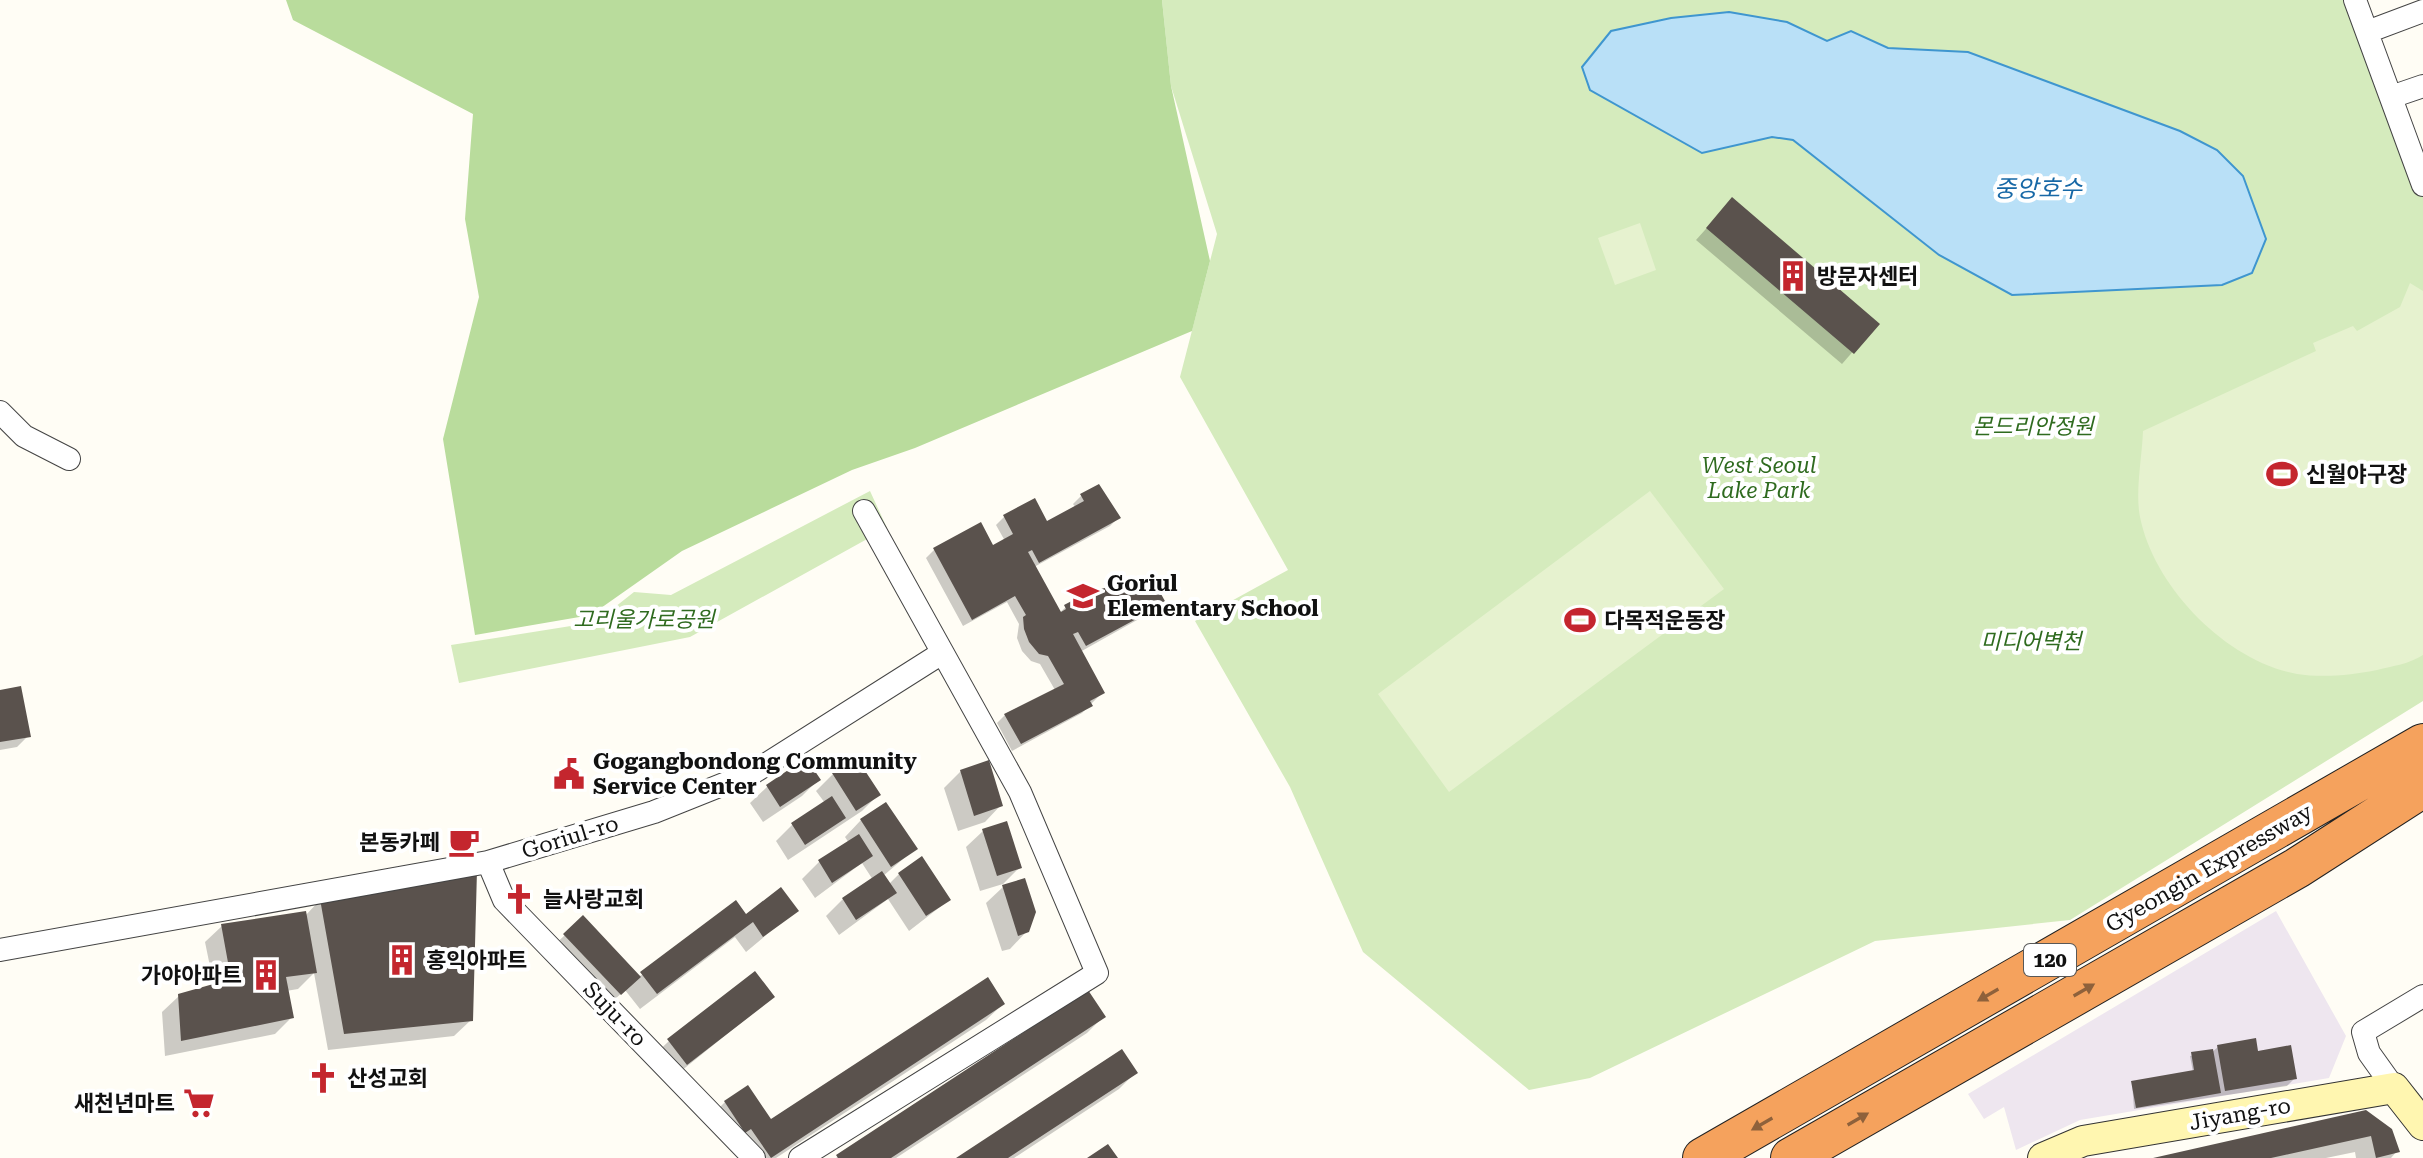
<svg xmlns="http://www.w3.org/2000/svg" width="2423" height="1158" font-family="'Roboto Serif','Noto Sans KR',serif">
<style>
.industrial{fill:#eee6ef}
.green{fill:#d5ebbd}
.forest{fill:#b9dc9c}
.pitch{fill:#e6f2cf}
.water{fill:#b9e0f7;stroke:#3f96cf;stroke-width:2}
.shadow{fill:#0003}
.building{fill:#5a524d}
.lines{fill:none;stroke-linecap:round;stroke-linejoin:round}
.street-casing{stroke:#444;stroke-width:24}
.secondary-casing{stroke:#333;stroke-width:32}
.highway-casing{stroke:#222;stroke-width:42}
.street{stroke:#fff;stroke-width:22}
.secondary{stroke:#fff6b0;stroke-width:30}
.highway{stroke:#f5a25d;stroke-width:40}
.oneway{fill:#8e613b}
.labels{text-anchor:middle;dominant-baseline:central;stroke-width:8;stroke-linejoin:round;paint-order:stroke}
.shield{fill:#fff;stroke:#585858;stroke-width:2}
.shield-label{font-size:20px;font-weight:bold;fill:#111}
.poi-label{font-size:22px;font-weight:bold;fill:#111;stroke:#fff;text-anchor:start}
.park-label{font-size:22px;font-style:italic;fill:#2f6b1f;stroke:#fff}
.street-label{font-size:22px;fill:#111;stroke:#fff}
.water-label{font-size:24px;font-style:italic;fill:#1768a6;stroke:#fff}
</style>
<rect width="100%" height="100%" fill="#fffdf5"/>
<!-- industrial -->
<path class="industrial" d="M2276 911 2346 1036 2329 1078 2080 1120 2016 1150 2004 1107 1984 1119 1968 1094Z"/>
<!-- green -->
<path class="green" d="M1162 0H2343L2423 194V701L2070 920 1875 941 1590 1078 1529 1090 1363 952 1290 787 1195 621 1288 570 1180 377 1217 234 1171 86Z
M870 491 887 528 690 637 459 683 451 645 596 622 634 592 671 595Z"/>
<!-- forest -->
<path class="forest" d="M286 0H1162L1171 86 1210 261 1192 331 915 448 852 470 682 551 591 615 475 635 443 439 479 297 465 219 473 114 293 20Z"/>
<!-- pitch -->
<path class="pitch" d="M1640 223 1656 270 1615 285 1598 238Z
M2410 283 2423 291V655C2409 664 2393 666 2377 670 2353 675 2322 678 2297 674 2226 661 2154 587 2140 517 2135 492 2142 458 2143 431L2316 351 2313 343 2353 326 2357 331 2400 307Z
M1650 491 1724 589 1449 792 1378 694Z"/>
<!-- water -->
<path class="water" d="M1729 12 1787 22 1827 41 1851 31 1888 48 1968 52 2180 131 2217 150 2243 176 2266 239 2252 273 2222 285 2012 295 1939 255 1793 140 1772 137 1702 153 1590 90 1582 67 1611 31 1671 18Z"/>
<!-- shadow -->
<path class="shadow" d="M1722 211 1877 324 1842 364 1696 240Z
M1081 496 1118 518 1110 526 1034 567 1059 613 1066 607 1112 597 1163 602 1155 610 1080 652 1102 693 1082 713 1012 751 997 723 1005 715 1055 690 1040 664 1031 661 1022 651 1017 638 1019 624 1007 602 963 626 926 558 934 550 992 548 1005 541 996 525 1004 517 1046 524 1076 508 1073 504Z
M0 692 28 736 17 747 0 750Z
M806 761 818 780 802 796 763 822 750 803 767 787Z
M961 771 1001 805 985 822 958 831 944 788Z
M833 774 878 795 862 811 788 860 776 841 792 825 825 803 816 791Z
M861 820 915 849 883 876 889 884 899 874 949 900 909 931 888 899 839 935 826 916 843 899 873 880 862 863 815 898 802 879 819 862 849 843 845 837Z
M983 831 1020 867 1003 884 980 891 966 847Z
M1003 887 1027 931 1010 949 1002 951 986 903Z
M320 900 471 1020 454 1036 328 1050 314 973 298 989 286 991 291 1018 275 1034 165 1056 162 1012 179 996 214 986 205 942 222 926 305 916Z
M796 910 746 952 735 937 640 1009 625 990 603 1010 548 951 565 935 638 977 746 917Z
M1088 993 1103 1017 1087 1033 896 1158H836Z
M773 997 670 1080 652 1057 669 1041Z
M1003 1004 986 1020 776 1158H743L733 1144 728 1148 708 1119 725 1102 770 1122Z
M2218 1047 2256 1053 2295 1078 2287 1086 2134 1109 2132 1083 2193 1072 2190 1056 2211 1053Z
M1135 1073 1119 1089 1014 1158H960Z
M2365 1112 2397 1151 2391 1158H2356L2355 1152 2326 1158H2156Z"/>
<!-- building -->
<path class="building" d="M1732 197 1880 324 1854 354 1706 228Z
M1099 484 1121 518 1039 563 1032 550 1028 552 1061 612 1066 609 1064 605 1087 593 1108 587 1112 594 1150 574 1166 603 1086 646 1078 632 1073 634 1105 693 1090 701 1093 706 1021 744 1004 714 1064 684 1048 656 1039 654 1029 642 1024 629 1023 617 1026 615 1015 596 972 620 933 548 981 522 993 545 1013 534 1003 515 1035 498 1047 521 1084 501 1080 494Z
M21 686 31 737 0 742V690Z
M856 757 881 795 856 811 832 773Z
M806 758 821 780 780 807 766 785Z
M989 760 1003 806 974 816 960 770Z
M832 796 846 818 805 845 791 823Z
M886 802 918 849 891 867 860 819Z
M1007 821 1022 868 997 876 982 829Z
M859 834 873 856 832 883 818 860Z
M922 856 951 900 926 916 898 873Z
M477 870 473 1021 344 1034 320 899Z
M882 871 897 893 856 920 842 898Z
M1025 878 1036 912 1029 932 1018 936 1002 885Z
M781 887 799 911 763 937 753 922 657 994 640 972 736 900 746 914Z
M306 911 317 973 286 977 294 1018 181 1041 178 994 231 979 221 924Z
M583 915 641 977 621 995 563 934Z
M755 971 775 997 687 1065 667 1039Z
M988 977 1005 1004 771 1158 751 1129 745 1133 724 1101 748 1085 771 1119Z
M1088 990 1106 1017 891 1158H838L836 1155Z
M2256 1038 2258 1051 2291 1045 2297 1079 2225 1091 2217 1045Z
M1122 1049 1138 1073 1008 1158H956Z
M2213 1049 2221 1093 2136 1108 2131 1081 2194 1070 2191 1052Z
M2366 1110 2392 1129 2400 1152 2376 1158 2371 1136 2271 1158H2153Z
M1108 1144 1118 1158H1087Z"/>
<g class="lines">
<defs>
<path id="street" d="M2355 0 2423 185
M2367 32 2423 11
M2391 97 2423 86
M0 412 24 436 69 459
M488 862 504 900 754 1158
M0 950 488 862 654 812 754 772 942 653
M2394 1088 2369 1053 2363 1032 2423 996
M800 1158 1097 973 1020 792 864 511"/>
<path id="secondary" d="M2043 1158 2083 1141 2394 1088 2423 1125"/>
<path id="highway" d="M1703 1158 2423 744
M1791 1158 2297 868 2423 787"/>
</defs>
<!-- street casing -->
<use href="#street" class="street-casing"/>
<!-- secondary casing -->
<use href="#secondary" class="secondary-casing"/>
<!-- highway casing -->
<use href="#highway" class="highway-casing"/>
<!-- street -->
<use href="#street" class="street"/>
<!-- secondary -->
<use href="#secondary" class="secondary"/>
<!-- highway -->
<use href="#highway" class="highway"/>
</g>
<!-- one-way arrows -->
<defs><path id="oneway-solid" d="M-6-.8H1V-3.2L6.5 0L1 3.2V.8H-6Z" transform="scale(2)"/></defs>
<g class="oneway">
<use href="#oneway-solid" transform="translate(2084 990) rotate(-30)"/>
<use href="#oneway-solid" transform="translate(1988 995) rotate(150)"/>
<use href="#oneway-solid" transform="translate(1858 1119) rotate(-30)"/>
<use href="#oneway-solid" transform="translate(1762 1124) rotate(150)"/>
</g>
<!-- icons -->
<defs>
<symbol id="building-bare" viewBox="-9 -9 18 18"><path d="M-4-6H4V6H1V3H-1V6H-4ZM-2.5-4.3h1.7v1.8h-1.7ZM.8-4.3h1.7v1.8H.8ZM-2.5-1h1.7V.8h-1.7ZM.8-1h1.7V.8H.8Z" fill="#c4262e" stroke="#fff" stroke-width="2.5" paint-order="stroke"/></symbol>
<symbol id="stadium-bare" viewBox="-9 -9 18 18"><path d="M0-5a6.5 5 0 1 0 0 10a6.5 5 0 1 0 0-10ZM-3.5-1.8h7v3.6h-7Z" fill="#c4262e" stroke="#fff" stroke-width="2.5" paint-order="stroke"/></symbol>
<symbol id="school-bare" viewBox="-9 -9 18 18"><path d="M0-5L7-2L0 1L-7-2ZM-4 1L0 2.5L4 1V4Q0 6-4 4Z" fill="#c4262e" stroke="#fff" stroke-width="2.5" paint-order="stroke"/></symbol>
<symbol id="civic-bare" viewBox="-9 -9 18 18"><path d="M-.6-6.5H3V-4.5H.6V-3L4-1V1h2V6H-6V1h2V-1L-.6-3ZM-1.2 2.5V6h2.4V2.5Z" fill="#c4262e" stroke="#fff" stroke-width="2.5" paint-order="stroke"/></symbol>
<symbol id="cafe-bare" viewBox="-9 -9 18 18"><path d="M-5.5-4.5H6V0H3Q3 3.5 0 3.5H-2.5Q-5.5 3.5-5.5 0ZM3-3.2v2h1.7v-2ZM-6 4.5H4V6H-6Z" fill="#c4262e" stroke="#fff" stroke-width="2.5" paint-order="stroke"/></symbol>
<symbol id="church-bare" viewBox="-9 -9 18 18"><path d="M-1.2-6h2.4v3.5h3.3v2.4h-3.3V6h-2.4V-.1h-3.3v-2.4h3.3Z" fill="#c4262e" stroke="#fff" stroke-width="2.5" paint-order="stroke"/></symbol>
<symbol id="supermarket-bare" viewBox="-9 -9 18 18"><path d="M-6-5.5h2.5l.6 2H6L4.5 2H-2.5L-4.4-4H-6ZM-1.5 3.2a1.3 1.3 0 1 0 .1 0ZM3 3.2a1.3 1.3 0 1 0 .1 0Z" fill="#c4262e" stroke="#fff" stroke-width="2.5" paint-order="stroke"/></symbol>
</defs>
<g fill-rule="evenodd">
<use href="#building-bare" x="1771" y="254" width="44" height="44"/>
<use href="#stadium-bare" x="2260" y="452" width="44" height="44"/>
<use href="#school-bare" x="1061" y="574" width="44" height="44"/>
<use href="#stadium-bare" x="1558" y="598" width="44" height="44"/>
<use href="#civic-bare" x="547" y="752" width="44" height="44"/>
<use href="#cafe-bare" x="442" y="820" width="44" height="44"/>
<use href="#church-bare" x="497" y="877" width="44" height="44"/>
<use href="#building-bare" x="380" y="938" width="44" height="44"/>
<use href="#building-bare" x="244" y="953" width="44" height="44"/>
<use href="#church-bare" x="301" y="1056" width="44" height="44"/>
<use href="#supermarket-bare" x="177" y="1081" width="44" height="44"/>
</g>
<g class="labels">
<!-- shield labels -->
<rect class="shield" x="2024" y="944" width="52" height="32" rx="6"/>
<g class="shield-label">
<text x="2050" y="960">120</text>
</g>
<!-- poi labels -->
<g class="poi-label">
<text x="1817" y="276">방문자센터</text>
<text x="2306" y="474">신월야구장</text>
<text x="1107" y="583">Goriul<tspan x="1107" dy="25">Elementary School</tspan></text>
<text x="1604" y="620">다목적운동장</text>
<text x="593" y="761">Gogangbondong Community<tspan x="593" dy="25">Service Center</tspan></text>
<text x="440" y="842" text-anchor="end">본동카페</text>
<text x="543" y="899">늘사랑교회</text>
<text x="426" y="960">홍익아파트</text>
<text x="242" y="975" text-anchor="end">가야아파트</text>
<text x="347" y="1078">산성교회</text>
<text x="175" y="1103" text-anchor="end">새천년마트</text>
</g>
<!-- park labels -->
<g class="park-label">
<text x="2033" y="426">몬드리안정원</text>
<text x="1759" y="465">West Seoul<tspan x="1759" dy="25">Lake Park</tspan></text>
<text x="644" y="619">고리울가로공원</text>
<text x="2031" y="641">미디어벽천</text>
</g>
<!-- street labels -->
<g class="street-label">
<text transform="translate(570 837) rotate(-17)">Goriul-ro</text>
<text transform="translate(2209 868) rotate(-30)">Gyeongin Expressway</text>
<text transform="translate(615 1014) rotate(46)">Suju-ro</text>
<text transform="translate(2240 1114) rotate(-10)">Jiyang-ro</text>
</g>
<!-- water labels -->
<g class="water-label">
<text x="2038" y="189">중앙호수</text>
</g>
</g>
</svg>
